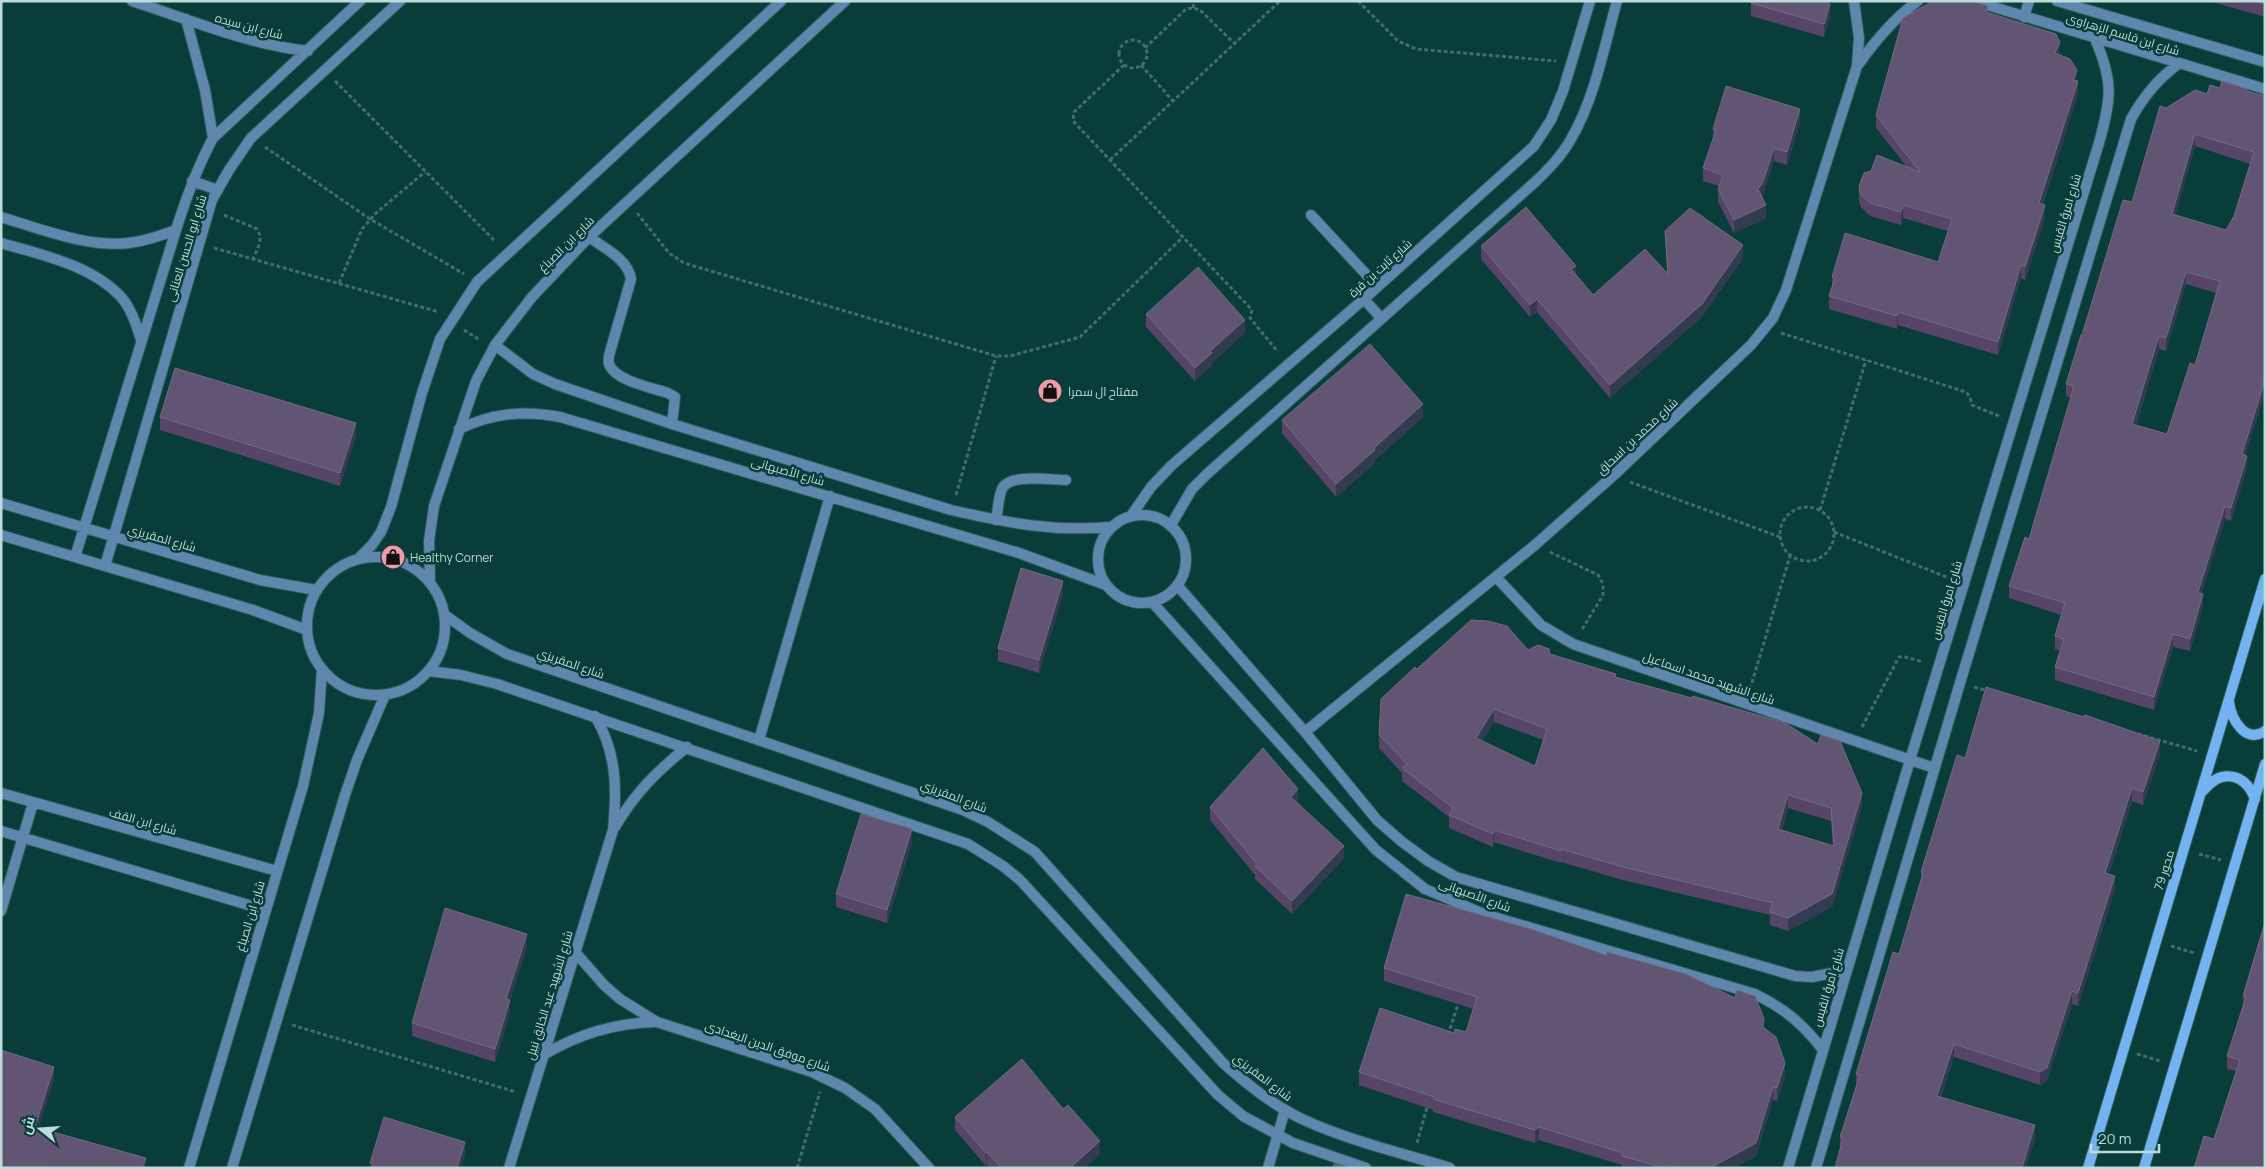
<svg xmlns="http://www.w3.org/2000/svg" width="2266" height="1169" font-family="Manrope,Cairo,sans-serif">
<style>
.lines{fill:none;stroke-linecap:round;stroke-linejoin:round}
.service-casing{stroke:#2d5d5a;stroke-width:12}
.minor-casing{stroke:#2d5d5a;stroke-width:12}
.tertiary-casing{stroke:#2d5d5a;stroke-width:12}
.secondary-casing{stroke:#2d5d5a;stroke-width:12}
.path{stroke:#416e6b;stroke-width:3;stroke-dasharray:4 2.5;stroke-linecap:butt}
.service{stroke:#5f86ad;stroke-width:10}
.minor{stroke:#5f86ad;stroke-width:10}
.tertiary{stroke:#5f86ad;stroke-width:10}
.secondary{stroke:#74b3f1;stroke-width:10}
.wall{fill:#574567;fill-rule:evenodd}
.shaded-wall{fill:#333b50}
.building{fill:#625573;stroke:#706a83;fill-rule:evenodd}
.labels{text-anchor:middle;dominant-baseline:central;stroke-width:5;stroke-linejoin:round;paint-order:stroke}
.street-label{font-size:12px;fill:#bddbd8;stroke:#093d3a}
.poi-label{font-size:12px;fill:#bddbd8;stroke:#093d3a;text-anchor:start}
</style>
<rect width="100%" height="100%" fill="#093d3a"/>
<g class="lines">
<defs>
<path id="service" d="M1311 215 1377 286
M589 237C604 248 628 259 631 279L610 352C609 355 608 360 609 364 615 381 653 388 668 393L675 397 672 424
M996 520C998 511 998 498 1002 489 1009 473 1050 480 1066 480"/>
<path id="minor" d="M132 1C191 20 246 44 308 51
M1974 1 2265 89
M2057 1 2265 62
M2024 17 2029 1
M186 19 205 90 213 138
M1858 65C1875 41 1894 18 1918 1
M192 181 218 190
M1 217C40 229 94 250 135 242 149 240 162 235 176 230
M1 243C42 255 92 265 122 298 131 309 137 326 141 340
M1364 299 1381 318
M495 345 533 374 555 384 672 424 951 510C1008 523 1052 532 1110 527
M459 429C493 413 523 410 560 417L1019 553 1106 585
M1 503 260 580 316 590
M1098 559a44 44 0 1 1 88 0a44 44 0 1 1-88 0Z
M1131 516 1151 487 1172 465 1364 299 1534 146 1551 120 1563 91 1590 1
M1171 525 1192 489 1207 474 1534 183C1548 170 1562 156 1571 139 1595 98 1604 47 1617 1
M1 535 253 610 307 630
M75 557 176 230C186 198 197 168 213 138L360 1
M105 566 212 200 229 170 251 138 400 1
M1496 577 1541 625 1573 644 1934 768
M1177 585 1305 732 1377 820 1401 841 1428 861 1456 877 1795 976 1812 977 1847 970
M1152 602 1376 850 1425 889 1484 914 1755 994C1785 1009 1802 1023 1823 1050
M1305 732 1535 545 1614 475 1751 345 1773 318 1786 290 1857 66 1859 38 1854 1
M759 740 830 496
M1 793 277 871
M615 827C635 793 656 772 687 747
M1 831 265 910
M1 911 33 803
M575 952 604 985 620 999 657 1022 812 1072 845 1088 875 1109 929 1168
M543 1055C579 1034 614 1023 656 1022
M509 1168 613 830C617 789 617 753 595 716
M1268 1168 1285 1110
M1788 1168 1910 760 2099 143C2111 99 2114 82 2095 39
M1816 1168 1960 683 2131 119C2144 96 2157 80 2178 64"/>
<path id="tertiary" d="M307 626a69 69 0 1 1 138 0a69 69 0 1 1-138 0Z
M359 558 372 545 381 532 391 507 422 393 440 339 477 282 781 1
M430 581 429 541 434 506 476 381 495 345 532 297 589 237 845 1
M445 615 470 633 507 654 963 810 988 822 1035 852 1223 1063C1248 1085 1274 1106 1304 1120 1350 1141 1402 1153 1450 1168
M428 671 461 675 497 684 968 844 1003 866 1019 879 1218 1095 1243 1116 1293 1143 1366 1168
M189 1168 303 786 319 713 322 669
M232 1168 345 795 357 760 385 695"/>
<path id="secondary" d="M2229 702C2231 718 2245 745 2265 731
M2203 791C2221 768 2245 773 2255 799
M2088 1168 2265 579
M2144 1168 2265 764"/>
</defs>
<!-- service casing -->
<use href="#service" class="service-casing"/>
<!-- minor casing -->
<use href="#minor" class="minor-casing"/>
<!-- tertiary casing -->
<use href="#tertiary" class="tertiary-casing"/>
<!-- secondary casing -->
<use href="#secondary" class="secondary-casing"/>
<!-- path -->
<path class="path" d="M1358 1 1398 41 1416 49 1556 61
M1193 8 1194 1
M1119 54a14 14 0 1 1 28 0a14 14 0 1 1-28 0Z
M1145 48 1186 9 1193 8 1200 10 1234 43
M1124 65 1074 112 1073 121 1252 310 1250 318 1278 352
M1141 65 1173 101
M335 81 496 242
M265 147 370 219 464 274
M1110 160 1280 1
M637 213 669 253 684 263 996 356H1010L1080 337 1182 238
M224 215 257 229C264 239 257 249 253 259
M214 248 439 312
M339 283 362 229 376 213 425 172
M464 330 480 340
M1781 333 1966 392 1970 397 1972 405 1999 416
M1630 482 1780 537
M956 495 996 356
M1780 534a27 27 0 1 1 54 0a27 27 0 1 1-54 0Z
M1820 510 1866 360
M1834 532 1949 578
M1550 552 1598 575 1603 584V595L1581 631
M1974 687 1988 691
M1750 689 1790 556
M1862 727 1899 657H1905L1923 662
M2138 734 2197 751
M2199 854 2221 860
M2171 946 2194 953
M292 1025 516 1092
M1448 1035 1459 1001
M2137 1054 2160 1061
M1417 1143 1428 1104
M797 1168 820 1092"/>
<!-- service -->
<use href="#service" class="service"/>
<!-- minor -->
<use href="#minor" class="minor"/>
<!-- tertiary -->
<use href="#tertiary" class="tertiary"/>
<!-- secondary -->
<use href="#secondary" class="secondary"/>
</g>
<!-- wall -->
<path class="wall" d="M2209 1H2265V17Z
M1751 3 1830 16 1824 37 1751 16Z
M1988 13 2060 55 2077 81 2078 94 2043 204 2045 218 2025 280 2021 278 1998 355 1898 325 1897 329 1829 309V296L1832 287V277L1938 262 1948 231 1903 218 1901 225 1870 216 1860 206 1859 199V186L1906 166 1876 128V115Z
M2220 88 2247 91 2265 96V393L2245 455 2247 468 2231 521 2225 519 2201 593 2203 606 2190 651 2173 647 2154 710 2055 680V667L2060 651 2055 649V636L2061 615 2009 598V586L2029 539 2071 398 2066 396V384L2082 335 2132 202 2166 108 2207 94ZM2195 146 2250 164 2234 216 2226 230 2175 215ZM2186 284 2216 293 2195 365 2167 434 2136 425 2159 349 2166 351Z
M1800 122 1787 165 1774 161 1762 197 1766 218 1734 233 1718 202V189L1719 186 1703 181V168L1713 138V129Z
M1665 231 1743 258 1702 317 1610 398 1537 312 1530 317 1481 259V246L1576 274 1593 295 1667 273Z
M1146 314 1245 333 1212 363V366L1195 381 1146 327Z
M160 417 356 436 340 486 160 430Z
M1423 417 1375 460V463L1336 497 1282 433V420Z
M1063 594 1039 673 998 661V648Z
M1528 650 1550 654 1616 677 1862 806 1832 907 1788 931 1770 925V915L1623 880 1561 862V863L1494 842 1493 847 1449 828V817L1402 781V773L1379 748V735L1417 669ZM1494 722 1543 740 1535 766 1482 741ZM1788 808 1831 821 1833 846 1782 830Z
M2160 754 2143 805 2132 801 2109 874 2115 889 2078 1006 2072 1004 2047 1081 2040 1085 1954 1057 1941 1097 2035 1138 2026 1168H1835L1840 1149V1137L1856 1087V1074L1899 954 1921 880V872L1965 758Z
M1298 803 1344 858 1292 914 1255 879V875L1210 820V807Z
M912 842 887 923 836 907V894Z
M2265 922V1168L2214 1139 2236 1071 2227 1069V1056L2243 1006V996Z
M527 947 510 1000V1013L495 1062 412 1036V1023Z
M1384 968 1764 1027 1785 1076 1777 1101 1773 1100 1756 1156 1734 1168H1622V1165L1539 1140 1535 1143 1433 1112V1110L1359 1085V1072L1454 1033 1466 1032 1474 1009 1384 981Z
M1063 1109 1100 1154 1084 1168H990L987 1165 986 1166 955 1130V1117Z"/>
<!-- shaded-wall -->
<path class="shaded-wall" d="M1830 4V16L1824 37V24Z
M2060 42V54L2055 66V53Z
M2077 70V83L2073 80Z
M2078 81V94L2039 216V203Z
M1800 109V122L1787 165V152Z
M2195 134V146L2172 227V214Z
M1774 148V161L1763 194 1758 202V189Z
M1766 205V218L1734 233V220Z
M1903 205V218L1901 225V212Z
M2045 205V218L2025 280V267Z
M1743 245V258L1702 317 1610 398V385Z
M2021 265V278L1998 355V342Z
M1576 266V278L1571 269Z
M2186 272V284L2166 351V338Z
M1537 299V312L1530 317V305Z
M1898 312V325L1897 329V316Z
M1245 320V333L1212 363V366L1195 381V368L1210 351Z
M2159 336V349L2132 437V424Z
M2265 380V393L2242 467V454Z
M1423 404V417L1375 460V463L1336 497V484Z
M356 423V436L340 486V473Z
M2247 456V468L2231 521V508Z
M2225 506V519L2198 605V592Z
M1063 581V594L1039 673V660Z
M2203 594V606L2190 651V639Z
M2173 634V647L2154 710V697Z
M1494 709V722L1476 751V738Z
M2160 741V754L2143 805V792Z
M2132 788V801L2105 886V873Z
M1298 789V802L1291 797Z
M1862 793V806L1832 907 1788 931V918L1832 894Z
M1788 795V808L1778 842V829Z
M912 829V842L887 923V910Z
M1494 830V842L1493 847V834Z
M1344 846V858L1292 914V901Z
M2115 876V889L2078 1006V993Z
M527 934V947L510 1000V1013L495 1062V1049L506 999Z
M2072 991V1004L2047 1081 2040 1085V1072Z
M1954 1044V1057L1937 1109V1096Z
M1785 1063V1076L1777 1101V1088Z
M54 1067V1080L35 1140V1127Z
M1773 1087V1100L1756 1156 1734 1168H1710Z
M2035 1125V1138L2026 1168H2022Z
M1539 1127V1140L1535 1143V1130Z
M1100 1141V1154L1084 1168H1070Z
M465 1142V1155L461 1168H457Z
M987 1152V1165L986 1166V1153Z
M146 1158V1168H142Z"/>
<!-- building -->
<path class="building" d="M1752 1H1824L1830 4 1824 24 1751 3Z
M1933 1H1972L1988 6 1986 12 2056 34 2060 42 2055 53 2070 59 2077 70 2073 80 2078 81 2039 203 2045 205 2025 267 2021 265 1998 342 1898 312 1897 316 1829 296 1835 278 1832 277 1845 233 1938 262 1952 219 1903 205 1901 212 1870 203 1860 193 1859 186 1864 173 1871 171 1877 155 1920 172 1876 115 1903 18Z
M2254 1H2265V4Z
M2222 81 2247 89 2246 91 2265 96V380L2242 454 2247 456 2231 508 2225 506 2198 592 2203 594 2190 639 2173 634 2154 697 2055 667 2064 639 2055 636 2065 603 2009 586 2025 537 2029 539 2074 386 2066 384 2081 335H2082L2123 200 2132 202 2160 106 2166 108 2195 90 2207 94 2210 85 2220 88ZM2195 134 2254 152 2234 216 2226 230 2172 214ZM2186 272 2220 281 2195 365 2190 363 2167 434 2132 424 2159 336 2166 338Z
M1726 86 1800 109 1787 152 1774 148 1763 182 1758 189 1766 205 1734 220 1718 189 1723 175 1703 168 1716 130 1713 129Z
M1526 207 1576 266 1571 269 1593 295 1645 249 1668 274 1665 231 1690 208 1743 245 1702 304 1610 385 1537 299 1530 305 1481 246Z
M1198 267 1245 320 1210 351 1212 353 1195 368 1146 314Z
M1370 344 1423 404 1374 448 1375 450 1336 484 1282 420Z
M175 368 356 423 340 473 160 417Z
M1021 568 1063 581 1039 660 998 648Z
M1471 620 1488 621 1507 626 1528 650 1538 645 1549 649 1550 654 1616 674 1615 677 1692 698 1693 696 1785 723 1818 744 1821 735 1840 741 1862 793 1832 894 1788 918 1770 912 1773 903 1623 867 1561 849V851L1494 830 1493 834 1449 815 1453 808 1402 768 1407 764 1379 735 1381 699 1415 667 1417 669ZM1494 709 1547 729 1535 766 1476 738ZM1788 795 1831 808 1834 846 1778 829Z
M1986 687 2084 717 2085 715 2160 741 2143 792 2132 788 2105 873 2115 876 2078 993 2072 991 2047 1068 2040 1072 1954 1044 1937 1096 2035 1125 2022 1168H1835L1843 1138 1840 1137 1860 1075 1856 1074 1893 952 1899 954 1923 873 1921 872 1957 755 1965 758Z
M1263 748 1298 789 1291 797 1344 846 1292 901 1255 866 1257 864 1210 807Z
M861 814 912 829 887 910 836 894Z
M1406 894 1531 929 1606 955 1607 952 1686 974 1735 998 1737 990 1755 996 1764 1019 1763 1027 1776 1037 1785 1063 1777 1088 1773 1087 1756 1143 1710 1168H1679L1668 1165V1168H1664L1622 1156 1623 1153 1539 1127 1535 1130 1433 1099 1434 1097 1359 1072 1380 1008 1454 1033 1455 1029 1466 1032 1477 997 1384 968Z
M445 908 527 934 506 999 510 1000 495 1049 412 1023Z
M2265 922V1168H2194L2204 1136 2214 1139 2240 1060 2227 1056 2246 997 2243 996Z
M1 1050 54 1067 35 1127 146 1158 142 1168 1 1167Z
M1022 1059 1063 1109 1068 1105 1100 1141 1070 1168H1002L987 1152 986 1153 955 1117Z
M384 1117 465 1142 457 1168H371L372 1164 370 1163Z
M1334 1164 1349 1168H1333Z"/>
<!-- icons -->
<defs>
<symbol id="shop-disc" viewBox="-11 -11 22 22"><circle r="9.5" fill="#f39aa8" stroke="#093d3a"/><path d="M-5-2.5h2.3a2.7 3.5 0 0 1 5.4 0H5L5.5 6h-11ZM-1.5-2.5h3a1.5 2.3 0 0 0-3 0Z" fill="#111"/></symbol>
</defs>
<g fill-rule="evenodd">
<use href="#shop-disc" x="1036" y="377" width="28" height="28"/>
<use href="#shop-disc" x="379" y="543" width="28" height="28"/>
</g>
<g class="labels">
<!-- street labels -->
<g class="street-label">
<text transform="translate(249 26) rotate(15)">شارع ابن سيده</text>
<text transform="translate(2123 34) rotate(17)">شارع ابن قاسم الزهراوى</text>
<text transform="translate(2065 213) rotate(-73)">شارع امرؤ القيس</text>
<text transform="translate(566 244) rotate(-45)">شارع ابن الصباغ</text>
<text transform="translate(186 248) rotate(-73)">شارع ابو الحسن العنانى</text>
<text transform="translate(1380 268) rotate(-42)">شارع ثابت بن قرة</text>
<text transform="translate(1637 436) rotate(-43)">شارع محمد بن اسحاق</text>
<text transform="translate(788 471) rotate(16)">شارع الأصبهانى</text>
<text transform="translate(162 538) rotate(16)">شارع المقريزي</text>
<text transform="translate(1946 600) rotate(-73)">شارع امرؤ القيس</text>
<text transform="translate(571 663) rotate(19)">شارع المقريزي</text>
<text transform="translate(1709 678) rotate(19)">شارع الشهيد محمد اسماعيل</text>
<text transform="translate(954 796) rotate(21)">شارع المقريزي</text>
<text transform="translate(143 821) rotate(16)">شارع ابن القف</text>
<text transform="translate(2164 870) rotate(-73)">محور 79</text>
<text transform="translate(1475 895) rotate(20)">شارع الأصبهانى</text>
<text transform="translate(250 916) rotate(-73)">شارع ابن الصباغ</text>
<text transform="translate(1828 987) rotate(-73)">شارع امرؤ القيس</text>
<text transform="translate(549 995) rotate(-73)">شارع الشهيد عبد الخالق نبيل</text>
<text transform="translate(768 1046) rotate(19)">شارع موفق الدين البغدادى</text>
<text transform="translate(1263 1077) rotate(37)">شارع المقريزي</text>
</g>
<!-- poi labels -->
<g class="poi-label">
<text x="1068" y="391">مفتاح ال سمرا</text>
<text x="410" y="557">Healthy Corner</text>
</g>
</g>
<!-- border -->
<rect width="2266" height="1169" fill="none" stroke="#bddbd8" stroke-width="5"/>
<!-- north arrow -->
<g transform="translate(40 1129) rotate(287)" stroke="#093d3a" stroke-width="4" paint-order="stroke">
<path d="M0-4L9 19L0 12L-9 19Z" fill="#bddbd8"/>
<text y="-8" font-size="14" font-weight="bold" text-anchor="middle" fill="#bddbd8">ش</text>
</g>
<!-- scale -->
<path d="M2091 1144v8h68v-8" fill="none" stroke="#bddbd8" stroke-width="2.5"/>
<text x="2098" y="1144" font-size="15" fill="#bddbd8" stroke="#093d3a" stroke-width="4" paint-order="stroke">20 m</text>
</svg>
